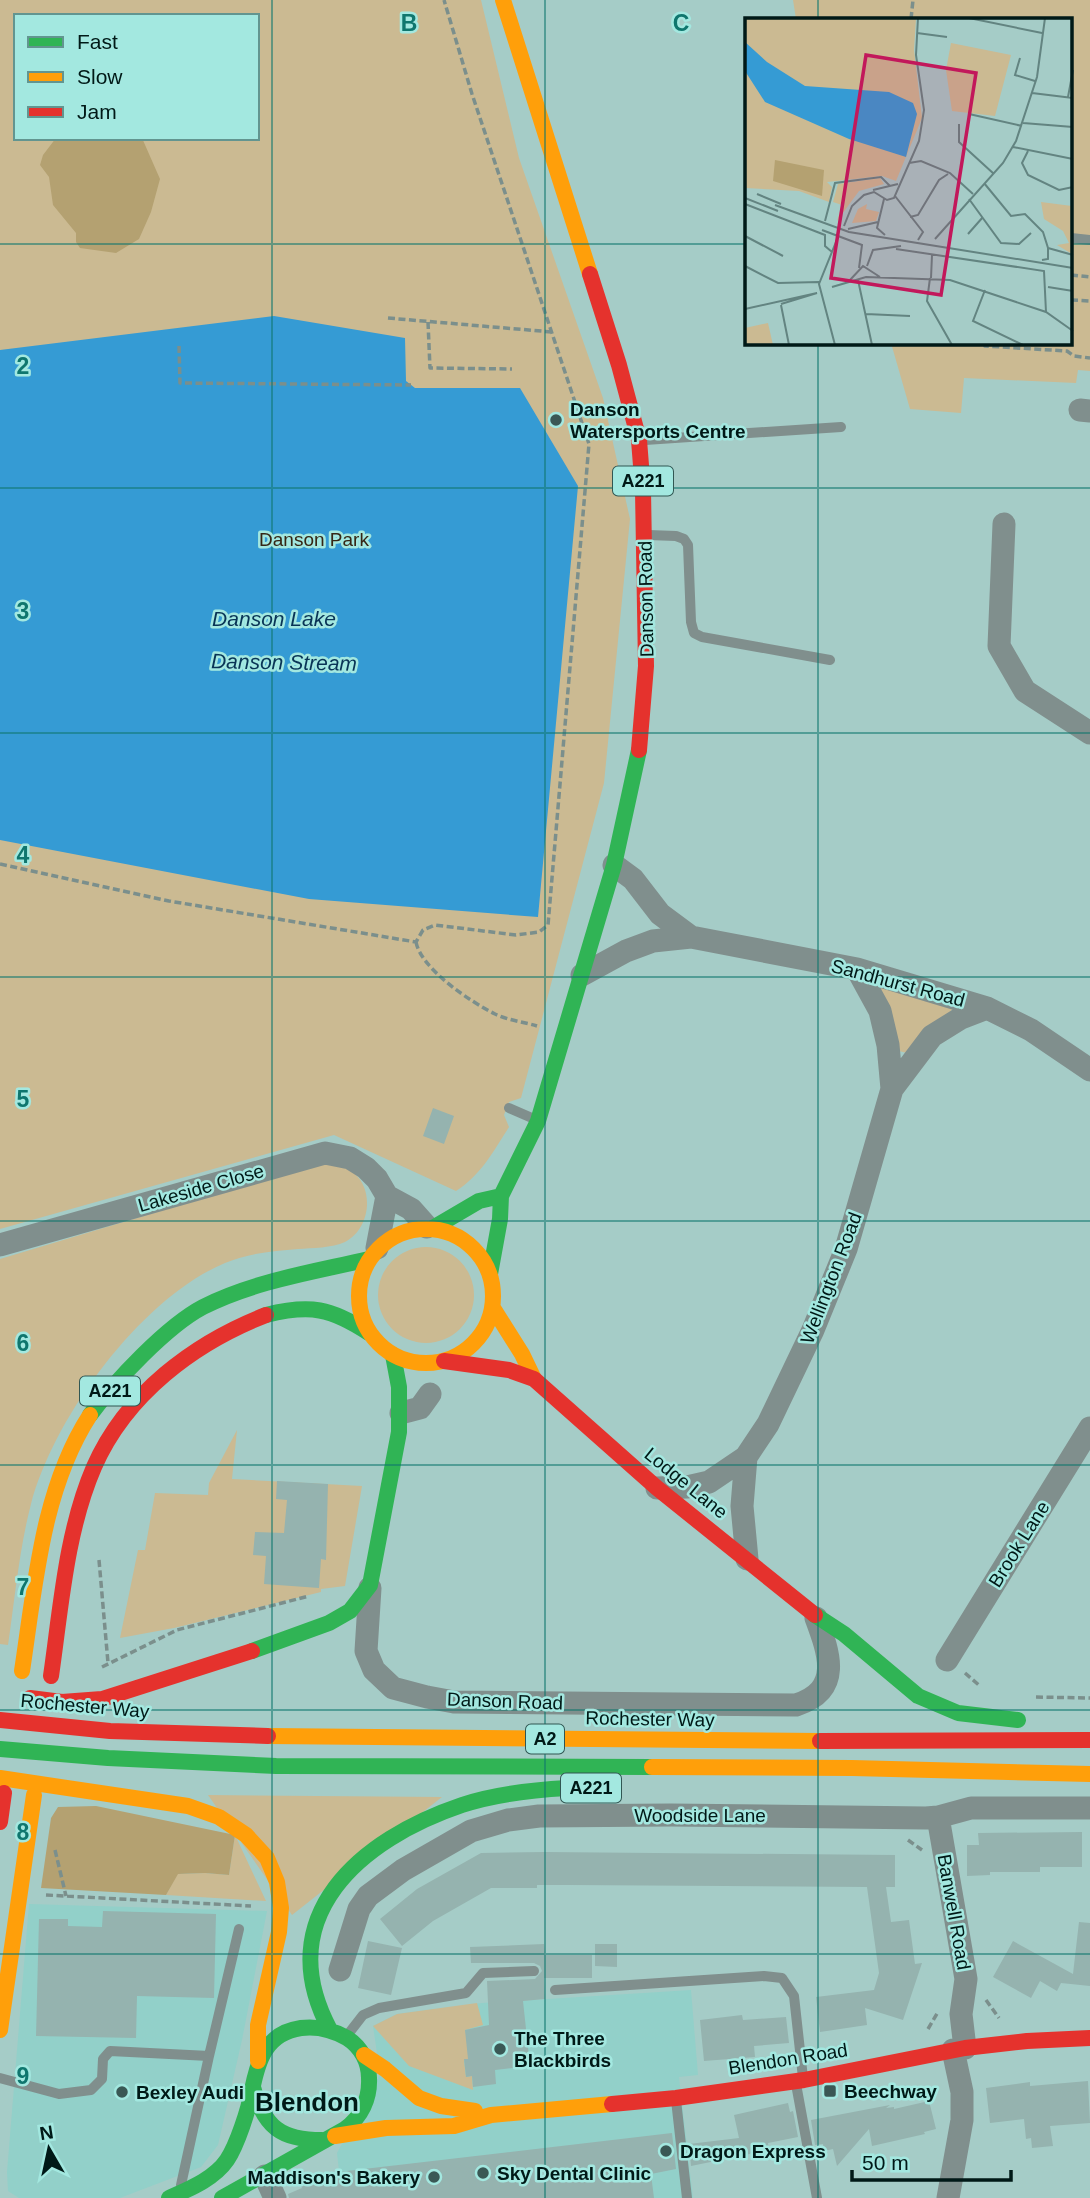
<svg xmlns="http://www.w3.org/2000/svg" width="1090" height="2198" font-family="Helvetica,sans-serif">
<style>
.built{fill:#92d0c9}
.green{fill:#cbba92;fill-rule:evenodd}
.forest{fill:#b4a171}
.water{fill:#359bd4}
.building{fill:#95b3af}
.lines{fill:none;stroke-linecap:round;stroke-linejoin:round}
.path{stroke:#7b8f8c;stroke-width:3.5;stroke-dasharray:7 3.5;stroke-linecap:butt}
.lane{stroke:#808f8d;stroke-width:10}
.street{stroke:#808f8d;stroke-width:23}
.fast{stroke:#30b455;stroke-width:16}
.slow{stroke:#ff9f0a;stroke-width:16}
.jam{stroke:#e5322d;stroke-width:16}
.grid{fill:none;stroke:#0f766e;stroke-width:2;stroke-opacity:0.55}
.poi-dot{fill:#3a5855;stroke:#a3e8e0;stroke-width:2.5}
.labels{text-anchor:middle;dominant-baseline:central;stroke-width:5;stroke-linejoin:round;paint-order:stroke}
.shield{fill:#a3e8e0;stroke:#315753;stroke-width:2}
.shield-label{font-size:18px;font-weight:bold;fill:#001917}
.poi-label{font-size:19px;font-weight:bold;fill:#001917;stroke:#a3e8e0;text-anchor:start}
.park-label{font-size:19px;fill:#362615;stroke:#a3e8e0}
.street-label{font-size:19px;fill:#001917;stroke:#a3e8e0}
.water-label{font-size:21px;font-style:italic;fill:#093456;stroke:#a3e8e0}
.district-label{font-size:26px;font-weight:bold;fill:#001917;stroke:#a3e8e0}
.inset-road{fill:none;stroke:#638481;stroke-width:2}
.view{fill:#c2185b;fill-opacity:0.15;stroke:#c2185b;stroke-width:3.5}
.inset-edge{fill:none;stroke:#001917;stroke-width:3.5}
.grid-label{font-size:23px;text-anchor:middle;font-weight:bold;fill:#0f766e;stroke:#a3e8e0;stroke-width:5;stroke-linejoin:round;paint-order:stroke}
</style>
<rect width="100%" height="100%" fill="#a5ccc7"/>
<!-- built -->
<path class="built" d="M29 1904 267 1911 242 2040 218 2145 201 2167 120 2198H19L8 2191 7 2172Z
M691 1990 698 2075 679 2077 693 2198H342L337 2153 380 2074 373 2026 397 2014 482 2003Z"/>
<!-- green -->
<path class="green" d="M0 0H481L519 158 603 398 630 519 604 783 521 1098 509 1102 504 1115 509 1127C493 1152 481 1175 456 1191L334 1135 0 1229ZM16 16H257V138H16Z
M793 0H1090V371L1078 370 1076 383 964 378 961 413 910 409 891 343H1071V19H796Z
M877 985 955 1007 907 1053 899 1051Z
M320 1163C332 1163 345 1166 355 1174 375 1192 369 1230 345 1242 332 1248 312 1248 298 1249 274 1251 248 1253 225 1263 141 1298 54 1417 31 1504 19 1550 15 1598 8 1645L0 1644V1259Z
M378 1295a48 48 0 1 1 96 0a48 48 0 1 1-96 0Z
M237 1430 232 1479 362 1486 345 1586 321 1589V1592L174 1628 120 1638 138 1550H145L155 1493 208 1495 209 1483Z
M208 1795 442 1797 292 1915Z
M235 1835 266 1901 166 1895 177 1874 205 1873 229 1875Z
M477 2003 483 2025 465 2030 473 2058 464 2060 466 2077 472 2076 473 2090 409 2066 373 2026 397 2014Z"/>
<!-- forest -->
<path class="forest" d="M56 138H142L160 179 151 212 139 239 116 253 80 248 76 242V233L53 205 49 177 40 165 43 155Z
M96 1806 235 1835 229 1875 205 1873 178 1874 166 1895 41 1888 51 1818 58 1807Z"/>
<!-- water -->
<path class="water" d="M274 316 405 338 406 381 415 388H520L578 486 538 917 309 899 0 840V350Z"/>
<!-- building -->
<path class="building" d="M433 1108 454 1116 444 1144 423 1136Z
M277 1481 328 1484 326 1560 321 1559 319 1588 264 1584 266 1556 253 1555 255 1532 284 1533 287 1500 276 1499Z
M1082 1832V1867H1040V1872H990V1875L967 1876V1845H979L978 1833Z
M545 1852 895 1855V1887H886L891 1922 909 1920 915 1964 922 1963 903 2020 865 2008 867 2025 820 2032 816 1997 874 1990 879 1973 867 1887 569 1885H537V1888H491L433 1921 402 1946 380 1919 417 1889 481 1853Z
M103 1911 216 1914 214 1998 137 1996 136 2038 36 2036 39 1919H68V1926L102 1927Z
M1079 1922 1090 1923V1986L1061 1983 1057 1991 1040 1981 1031 1998 993 1977 1013 1941 1073 1974Z
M368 1941 402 1948 391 1995 358 1988Z
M544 1944 545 1955H592V1978H544L545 1999 523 2001 530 2066 495 2070 496 2084 473 2087 472 2076 466 2077 464 2059H468L465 2030 489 2025 487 1981 535 1979 542 1971 540 1966 534 1963H471L470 1947Z
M595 1944H617V1967L595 1966Z
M742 2015 743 2020 786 2017 789 2043 754 2046 755 2057 704 2061 700 2020Z
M1088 2081 1090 2123 1050 2126 1053 2146 1032 2148 1031 2138 1026 2139 1024 2119 990 2123 986 2088 1030 2082V2086Z
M929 2101 936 2129 924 2132 925 2134 872 2146 869 2129 837 2166 833 2149 824 2151 823 2144 815 2145 811 2120 890 2105 886 2108 894 2107V2109Z
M788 2103 790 2112 793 2111 798 2137 768 2143 769 2150 691 2166 689 2144 739 2138 734 2115Z
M672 2133 676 2169 651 2174 654 2198H289L288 2194 302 2188 300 2184 315 2177 316 2181 338 2172Z"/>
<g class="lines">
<!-- path -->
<path class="path" d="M911 19 913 0
M1071 275 1090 277
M1071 300 1090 301
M388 318 552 332
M428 322 430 368 512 369
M986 343 985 346 1067 351 1074 356 1090 358
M179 346 180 383 411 385
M0 864 169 901 416 942 423 930 435 925 516 935 539 932 548 925 589 444 472 94 444 0
M416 942C421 969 471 1002 495 1014 507 1020 524 1022 537 1026
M99 1560 108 1663
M102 1667 177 1630 309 1596
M965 1673 980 1686
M1036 1697 1090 1698
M908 1840 922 1850
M55 1850 66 1896
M46 1895 251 1906
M986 2000 999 2018
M928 2029 938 2012"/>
<!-- lane -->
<path class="lane" d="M1071 238 1090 240
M645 440 841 427
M648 535 676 536 684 539 688 545 691 622 694 633 702 637 830 660
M509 1108 532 1118
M555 1990 764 1976 782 1978 794 1996 803 2078
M349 2033 363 2015 379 2008 466 1993 483 1973 534 1971
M209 2056 239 1929
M0 2078 59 2094 91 2090 102 2079 103 2059 110 2051 209 2056 181 2185
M796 2084 817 2198
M676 2100 687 2198"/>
<!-- street -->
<path class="street" d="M1080 410 1090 411
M1004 524 999 646 1025 691 1090 733
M614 865 633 879 660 914 691 937
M857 969 880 1011 888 1045 892 1089
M582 975 626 951 653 941 691 937 717 942 857 969 987 1008 1031 1030 1090 1070
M0 1245 325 1153 350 1158 366 1168 377 1179 387 1196 411 1209 427 1227
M377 1248 387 1196
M401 1413 420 1408 430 1394
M746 1457 742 1506 747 1559
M657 1488 687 1487 709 1482 746 1457 768 1424 813 1330 846 1249 892 1089 932 1036 961 1018 987 1008
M370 1588 366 1651 374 1670 393 1688 427 1697 454 1702 796 1705C843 1690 829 1653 816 1618
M947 1660 1090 1428
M938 1817 966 1979 961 2014 965 2048
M340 1970 359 1909 368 1896 403 1870 471 1831 508 1820 539 1816 671 1815 926 1818 938 1817 971 1808H1090
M265 2176 275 2198
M948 2198 962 2120V2092L953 2050"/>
<!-- fast -->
<path class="fast" d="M433 1228 479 1201 501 1196
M490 1274 500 1219 501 1196 538 1121 614 865 639 750
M266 1315C310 1304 331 1308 369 1333
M90 1415C115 1381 167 1326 203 1307 254 1281 314 1272 369 1259
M370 1585 399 1432V1387L393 1355
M815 1615 844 1634 918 1696 958 1713 1018 1720
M252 1651 329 1623 350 1611 370 1585
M0 1749 108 1758 276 1766 652 1767
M330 2030C269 1916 361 1839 462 1805 495 1794 532 1790 567 1788
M253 2087C264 2127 281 2140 322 2140
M169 2198C189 2189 214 2179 227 2160 237 2145 249 2109 252 2090 258 2060 266 2033 301 2028 316 2026 333 2030 347 2038 361 2047 369 2062 369 2078 370 2099 361 2117 345 2129L222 2198"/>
<!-- slow -->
<path class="slow" d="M503 0 590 274
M359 1296a67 67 0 1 1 134 0a67 67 0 1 1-134 0Z
M493 1308 522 1354 534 1379
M22 1671C35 1586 42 1489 90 1415
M268 1736 820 1741
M652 1767 852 1768 1090 1774
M0 1778 188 1806 219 1817 246 1835 267 1858 277 1882 281 1908 279 1932 258 2025V2061
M0 2030 34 1795
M364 2055 385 2069 419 2098 441 2106 475 2111
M335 2136 386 2128 454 2126 491 2115 612 2104"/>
<!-- jam -->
<path class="jam" d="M590 274 619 365 639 440 643 491 646 666 639 750
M444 1361 509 1370 534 1379 657 1488 815 1615
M51 1676C61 1607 66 1532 94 1467 126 1394 194 1343 266 1315
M30 1698 62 1702 102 1699 252 1651
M0 1720 110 1731 268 1736
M820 1741 1090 1740
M0 1822 4 1793
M612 2104 676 2098 804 2080 965 2048 1027 2041 1090 2038"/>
</g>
<!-- grid -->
<path class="grid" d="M272 0V2198M545 0V2198M818 0V19M0 244H747M1071 244H1090M818 343V2198M0 488H1090M0 733H1090M0 977H1090M0 1221H1090M0 1465H1090M0 1710H1090M0 1954H1090"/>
<!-- markers -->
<g class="poi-dot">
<circle cx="556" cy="420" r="7"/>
<circle cx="500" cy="2049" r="7"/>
<rect x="823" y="2084" width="14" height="14" rx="3.5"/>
<circle cx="122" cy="2092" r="7"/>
<circle cx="666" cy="2151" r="7"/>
<circle cx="483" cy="2173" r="7"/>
<circle cx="434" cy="2177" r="7"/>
</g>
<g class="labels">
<!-- shield labels -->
<g class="shield">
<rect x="613" y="466.5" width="60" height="29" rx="5"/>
<rect x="80" y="1376.5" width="60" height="29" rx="5"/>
<rect x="526" y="1724.5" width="38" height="29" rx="5"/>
<rect x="561" y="1773.5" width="60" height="29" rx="5"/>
</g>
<g class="shield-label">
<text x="643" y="481">A221</text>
<text x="110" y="1391">A221</text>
<text x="545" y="1739">A2</text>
<text x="591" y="1788">A221</text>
</g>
<!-- poi labels -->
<g class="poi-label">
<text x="570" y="409">Danson<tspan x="570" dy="22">Watersports Centre</tspan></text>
<text x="514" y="2038">The Three<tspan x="514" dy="22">Blackbirds</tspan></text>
<text x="844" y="2091">Beechway</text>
<text x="136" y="2092">Bexley Audi</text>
<text x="680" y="2151">Dragon Express</text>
<text x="497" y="2173">Sky Dental Clinic</text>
<text x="420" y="2177" text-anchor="end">Maddison's Bakery</text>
</g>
<!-- park labels -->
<g class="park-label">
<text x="314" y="539">Danson Park</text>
</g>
<!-- street labels -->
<g class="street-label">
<text transform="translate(646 599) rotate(-91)">Danson Road</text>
<text transform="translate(898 983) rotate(15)">Sandhurst Road</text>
<text transform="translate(201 1188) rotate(-16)">Lakeside Close</text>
<text transform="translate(831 1278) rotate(-69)">Wellington Road</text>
<text transform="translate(686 1483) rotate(39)">Lodge Lane</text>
<text transform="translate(1019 1544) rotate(-58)">Brook Lane</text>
<text transform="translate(505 1701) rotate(2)">Danson Road</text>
<text transform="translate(85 1706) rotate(5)">Rochester Way</text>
<text transform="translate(650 1719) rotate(1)">Rochester Way</text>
<text x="700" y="1815">Woodside Lane</text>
<text transform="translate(954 1912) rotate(80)">Banwell Road</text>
<text transform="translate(788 2059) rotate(-9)">Blendon Road</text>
</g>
<!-- water labels -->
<g class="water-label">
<text x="274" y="618">Danson Lake</text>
<text transform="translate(284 662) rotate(1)">Danson Stream</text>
</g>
<!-- district labels -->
<g class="district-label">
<text x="307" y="2102">Blendon</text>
</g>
</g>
<!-- overview -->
<g transform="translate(745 18)">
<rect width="327" height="327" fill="#a5ccc7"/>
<path d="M0 0H171L169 32 177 100 151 163 137 158 82 164 87 169 84 184 54 173 0 170ZM206 25 266 37 250 98 207 93 201 52ZM135 160 139 166 114 173 92 203 97 187 88 184 93 166ZM296 184 327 188V236L312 227 324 225 318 213 299 201ZM122 186 121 191 134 194 131 203 107 205 113 191ZM23 305 28 327H0V310Z" fill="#cbba92"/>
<path d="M30 142 79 152 77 178 28 163Z" fill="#b4a171"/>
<path d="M0 24 22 44 60 68 144 74 168 85 172 96 161 139 104 121 20 84 0 53Z" fill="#359bd4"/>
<path class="inset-road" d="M224 0 297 15M172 15 202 19M275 40 270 57 290 63M287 75 328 80M323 79 328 52M224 96 277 108M278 105 328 109M214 106V124L249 156M268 129 328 141M283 133 277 145 283 157 314 172 328 169M164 145 176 143 205 155 228 176M239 165 266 198 280 196 298 214 303 230V241L297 242M128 172 153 166M12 176 36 186M150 178 178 214 173 222M0 180 33 193M139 181 132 210 140 217M224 181 256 225 274 226 286 215M0 186 80 217V228L87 234M30 187 104 214 328 250M165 199 173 197 194 162 203 156M80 203 90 165 136 159 145 168M99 208 107 188 119 177 129 174 142 182 149 180 174 123 179 92 171 37 173 0M103 211 133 204M77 212 117 227 114 250M223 216 238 199M0 218 38 238M190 221 258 145 271 123 292 59 300 0M303 230 328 237M151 231 299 253 301 294M0 248 33 265 74 264M122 248 128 232 156 228M185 260 182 283 207 327M186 260 187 237M105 262 118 248 135 259M113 262 127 327M87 269 121 259 205 262 301 294 328 313M303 269 328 273M240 272 228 303 278 327M36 287 44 327M0 291 72 275 36 286M121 296 165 298M90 327 74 266 93 219"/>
<path class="view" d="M121 37 231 55 196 277 86 260Z"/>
<rect width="327" height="327" class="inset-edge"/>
</g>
<g class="grid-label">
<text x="409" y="31">B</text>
<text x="681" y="31">C</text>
<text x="23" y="374">2</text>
<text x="23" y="619">3</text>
<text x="23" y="863">4</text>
<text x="23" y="1107">5</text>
<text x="23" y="1351">6</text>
<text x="23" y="1595">7</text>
<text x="23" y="1840">8</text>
<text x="23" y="2084">9</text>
</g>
<!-- legend -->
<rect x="14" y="14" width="245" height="126" fill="#a3e8e0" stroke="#629590" stroke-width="2"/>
<rect x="28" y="37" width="35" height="10" fill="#30b455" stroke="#629590" stroke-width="2"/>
<text x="77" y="49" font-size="21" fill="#001917">Fast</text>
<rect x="28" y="72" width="35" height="10" fill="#ff9f0a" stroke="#629590" stroke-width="2"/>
<text x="77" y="84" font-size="21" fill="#001917">Slow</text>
<rect x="28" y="107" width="35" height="10" fill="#e5322d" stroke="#629590" stroke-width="2"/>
<text x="77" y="119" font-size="21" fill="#001917">Jam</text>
<!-- north arrow -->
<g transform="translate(49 2149) rotate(351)" stroke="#a3e8e0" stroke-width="5" paint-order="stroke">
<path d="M0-5L12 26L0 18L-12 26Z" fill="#001917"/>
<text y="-10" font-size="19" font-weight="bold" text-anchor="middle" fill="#001917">N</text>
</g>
<!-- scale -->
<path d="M852 2170v10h159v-10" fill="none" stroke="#001917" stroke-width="3.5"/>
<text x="862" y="2170" font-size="21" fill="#001917" stroke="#a3e8e0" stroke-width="5" paint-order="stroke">50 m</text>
</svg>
